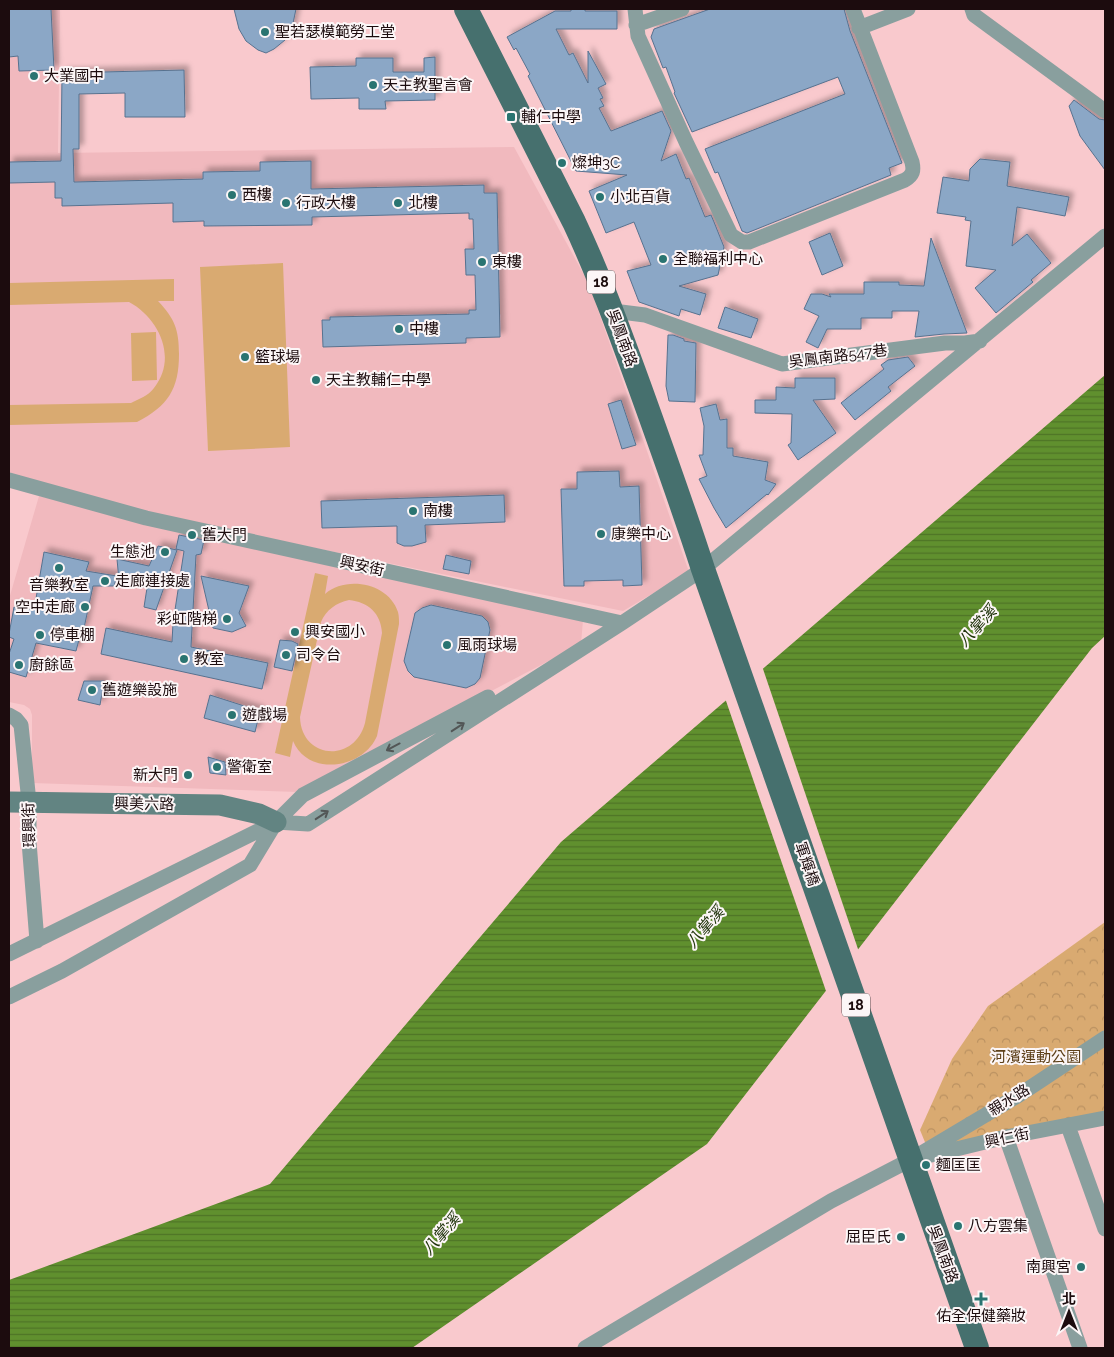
<svg xmlns="http://www.w3.org/2000/svg" width="1114" height="1357" font-family="Raleway,'Noto Sans TC',sans-serif">
<style>
.built{fill:#f1b9be}
.grass{fill:#d9aa71;fill-rule:evenodd}
.park{fill:url(#park-crowns)}
.water{fill:url(#water-rules)}
.pier{fill:#f9c9cd}
.building{fill:#8ba7c6;stroke:#57728f;filter:url(#shadow)}
.lines{fill:none;stroke-linecap:round;stroke-linejoin:round}
.street{stroke:#899f9e;stroke-width:15}
.secondary{stroke:#628482;stroke-width:21}
.primary{stroke:#46706e;stroke-width:24}
.oneway{stroke:#525656}
.poi-dot{fill:#2a7471;stroke:#fcf6f7;stroke-width:2}
.labels{text-anchor:middle;dominant-baseline:central;stroke-width:4;stroke-linejoin:round;paint-order:stroke}
.shield{fill:#fcf6f7;stroke:#5f5254;stroke-width:1}
.shield-label{font-size:14px;font-weight:bold;fill:#1c0c0e}
.poi-label{font-size:15px;fill:#1c0c0e;stroke:#fcf6f7;text-anchor:start}
.street-label{font-size:15px;fill:#1c0c0e;stroke:#fcf6f7}
.park-label{font-size:15px;fill:#5d4019;stroke:#fcf6f7}
.water-label{font-size:16px;font-style:italic;fill:#20340c;stroke:#fcf6f7}
</style>
<defs>
<pattern id="park-crowns" width="20" height="18" patternUnits="userSpaceOnUse" patternTransform="scale(1.25)"><rect width="20" height="18" fill="#d9aa71"/><path d="M2 6a3 3 0 1 1 6 0M12 15a3 3 0 1 1 6 0" fill="none" stroke="#ba9161"/></pattern>
<pattern id="water-rules" width="6" height="5" patternUnits="userSpaceOnUse" patternTransform="scale(1.25)"><rect width="6" height="5" fill="#60902e"/><path d="M0 2.5h6" fill="none" stroke="#4e7426"/></pattern>
<filter id="shadow"><feDropShadow dx="4.5" dy="-4.5" stdDeviation="2.5" flood-color="#0004"/></filter>
</defs>
<rect width="100%" height="100%" fill="#f9c9cd"/>
<!-- built -->
<path class="built" d="M9 9H60L58 153 514 147 589 284 689 572 623 611 158 516 9 476Z
M39 496 583 620 581 644 298 792 32 783V715L30 709 24 705 9 702V599Z"/>
<!-- grass -->
<path class="grass" d="M283 263 290 447 208 451 200 267Z
M174 279V301H158C175 319 179 330 179 354 179 389 168 406 137 422L9 425V405L131 403C139 399 148 396 154 388 178 358 159 318 129 302L9 305V283Z
M156 332 157 380 132 381 131 333Z
M315 573 328 576 325 594C346 575 389 583 398 612 399 616 399 620 399 624L377 736C363 769 308 777 293 741L290 757 275 753ZM349 600C368 602 381 613 382 633L365 723C354 764 301 759 300 717L321 622C326 610 336 603 349 600Z"/>
<!-- park -->
<path class="park" d="M1105 922V1114L929 1152 920 1130 952 1059 988 1006Z"/>
<!-- water -->
<path class="water" d="M1105 375V636L1092 648 707 1144 412 1348H9V1280L270 1184 561 842Z"/>
<!-- pier -->
<path class="pier" d="M762 666 859 952 827 994 725 698Z"/>
<!-- building -->
<path class="building" d="M9 9H51L54 70 19 71 18 56 9 57Z
M234 9H296L292 28 285 40 274 49 266 53 258 50 246 41 239 29Z
M571 9H585V11H617V29H556L569 55 573 53 588 83V51L606 84 598 88 603 98 600 99 604 106 599 108 611 131 662 111 671 131 661 161 676 154 686 179 689 178 705 217 711 215 714 222 724 247 718 275 679 286 706 294 700 315 681 309 679 316 639 302 627 271 651 265 634 222 606 233 589 191 627 175 576 171 528 76 530 74 516 48 514 50 507 37 555 11H571Z
M710 9H844L850 31 902 163 889 168 891 175 747 233 742 231 718 172 715 173 705 149 845 94 838 77 692 132 674 93 675 92 666 67 663 68 651 37 654 29Z
M435 57V100L385 101 386 109H359V98L311 99 310 67 356 66V58H393V72H424V58Z
M184 70 185 117H125V93L79 94V149H73L74 182 203 179V172L260 171V162L311 161V189L484 185V193H497L500 337 466 338V343L323 347 322 320H330V317L469 314V310H476L475 275H466L465 249H474L473 219H469V213L312 217V225L204 226V221L173 222V203L62 206V198H55V182L9 183V162L61 161 62 73Z
M1074 100 1099 119 1105 120V170L1080 136 1069 106Z
M980 159 1010 162 1007 186 1069 197 1065 216 1017 207 1012 246 1027 234 1051 263 1031 280 1033 282 996 313 975 288 996 270 966 266 971 221 965 220 966 217 937 213 943 177 969 181 970 169Z
M830 233 843 266 822 275 809 242Z
M931 238 967 333 944 334 915 337 919 311H892V318H861V329H827L818 348 806 342 819 316 804 309 811 294H822L831 297 829 294H864V282H899V285L924 286Z
M725 307 758 319 751 338 718 328Z
M668 335H673L684 339V341L696 343 695 402 669 401 666 386Z
M908 357 915 366 888 387 891 391 855 420 841 403 884 369 881 365 888 360Z
M795 378H835V399L813 400 836 433 798 460 788 445 791 443 792 414 755 413V400H776V387L795 388Z
M621 400 636 445 622 449 608 404Z
M716 404 720 420 727 419V448H733V456L768 462 765 480 776 484 768 495 767 494 726 528 714 508 699 479 707 476 699 455H703L704 426 700 408Z
M619 471 620 487 639 486 642 585 623 586V580L584 581V586H564L561 489H577V472Z
M504 495 505 522 425 525 426 542 412 546H404L397 543V526L322 528 321 501Z
M179 535 204 540 201 554 196 555 191 647 268 663 262 689 101 654 106 628 172 642 173 623 184 551 176 549Z
M158 546 177 550 156 610 144 607 147 588 119 581 117 559 149 566Z
M44 552 89 562 86 571 117 576 114 586H93L84 628H82L76 651 36 643 26 677 9 672V654L14 639 9 637V634L14 607 34 610Z
M446 555 471 561 469 574 443 569Z
M201 576 249 586 239 613 246 626 232 632 213 628Z
M431 605 482 616 488 622 490 630 480 678 475 684 466 688 414 677 408 671 404 661 415 613 422 608Z
M280 640 292 641 298 644 292 671 274 667Z
M84 681H104L100 705 78 700Z
M210 695 260 711 255 732 204 718Z
M208 757 225 762 226 775 210 773Z"/>
<g class="lines">
<!-- street -->
<path class="street" d="M635 9 638 36 686 142 731 235 742 242H749L905 180C913 175 914 171 912 162L853 9
M972 9 974 15 1105 111
M636 25 682 9
M859 28 908 9
M613 311 645 315 782 364 945 343H965L980 341
M9 480 146 518 622 623
M9 715 16 719 21 725 29 802V842L37 941
M9 954 276 822 308 824 622 623 703 569 1105 236
M9 997 62 971 250 865 276 822 303 795 488 697
M1068 1126 1105 1229
M1006 1137 1080 1348
M923 1157 1006 1137 1105 1118
M585 1348 831 1201 910 1160 1019 1095 1105 1038"/>
<!-- secondary -->
<path class="secondary" d="M9 802 220 805 259 814 276 822"/>
<!-- primary -->
<path class="primary" d="M466 9 574 222C599 275 619 330 639 385 661 446 683 507 703 569L977 1348"/>
</g>
<!-- one-way arrows -->
<defs><path id="oneway-shaft" d="M-6 0H5M1.5-3L5.5 0L1.5 3" fill="none" stroke-width="1.6" stroke-linecap="round" stroke-linejoin="round" transform="scale(1.25)"/></defs>
<g class="oneway">
<use href="#oneway-shaft" transform="translate(458 727) rotate(-33)"/>
<use href="#oneway-shaft" transform="translate(393 747) rotate(152)"/>
<use href="#oneway-shaft" transform="translate(322 815) rotate(-33)"/>
</g>
<!-- markers -->
<g class="poi-dot">
<circle cx="265" cy="32" r="5"/>
<circle cx="34" cy="76" r="5"/>
<circle cx="373" cy="85" r="5"/>
<rect x="506" y="112" width="10" height="10" rx="2.5"/>
<circle cx="562" cy="163" r="5"/>
<circle cx="232" cy="195" r="5"/>
<circle cx="600" cy="197" r="5"/>
<circle cx="286" cy="203" r="5"/>
<circle cx="398" cy="203" r="5"/>
<circle cx="663" cy="259" r="5"/>
<circle cx="482" cy="262" r="5"/>
<circle cx="399" cy="329" r="5"/>
<circle cx="245" cy="357" r="5"/>
<circle cx="316" cy="380" r="5"/>
<circle cx="413" cy="511" r="5"/>
<circle cx="601" cy="534" r="5"/>
<circle cx="192" cy="535" r="5"/>
<circle cx="165" cy="552" r="5"/>
<circle cx="59" cy="568" r="5"/>
<circle cx="105" cy="581" r="5"/>
<circle cx="85" cy="607" r="5"/>
<circle cx="227" cy="619" r="5"/>
<circle cx="295" cy="632" r="5"/>
<circle cx="40" cy="635" r="5"/>
<circle cx="447" cy="645" r="5"/>
<circle cx="286" cy="655" r="5"/>
<circle cx="184" cy="659" r="5"/>
<circle cx="19" cy="665" r="5"/>
<circle cx="92" cy="690" r="5"/>
<circle cx="232" cy="715" r="5"/>
<circle cx="217" cy="767" r="5"/>
<circle cx="188" cy="775" r="5"/>
<circle cx="926" cy="1165" r="5"/>
<circle cx="958" cy="1226" r="5"/>
<circle cx="901" cy="1237" r="5"/>
<circle cx="1081" cy="1267" r="5"/>
<path d="M978.5 1291.5h5v5h5v5h-5v5h-5v-5h-5v-5h5z"/>
</g>
<g class="labels">
<!-- shield labels -->
<g class="shield">
<rect x="587" y="270.5" width="28" height="23" rx="4"/>
<rect x="842" y="993.5" width="28" height="23" rx="4"/>
</g>
<g class="shield-label">
<text x="601" y="282">18</text>
<text x="856" y="1005">18</text>
</g>
<!-- poi labels -->
<g class="poi-label">
<text x="275" y="32">聖若瑟模範勞工堂</text>
<text x="44" y="76">大業國中</text>
<text x="383" y="85">天主教聖言會</text>
<text x="521" y="117">輔仁中學</text>
<text x="572" y="163">燦坤3C</text>
<text x="242" y="195">西樓</text>
<text x="610" y="197">小北百貨</text>
<text x="296" y="203">行政大樓</text>
<text x="408" y="203">北樓</text>
<text x="673" y="259">全聯福利中心</text>
<text x="492" y="262">東樓</text>
<text x="409" y="329">中樓</text>
<text x="255" y="357">籃球場</text>
<text x="326" y="380">天主教輔仁中學</text>
<text x="423" y="511">南樓</text>
<text x="611" y="534">康樂中心</text>
<text x="202" y="535">舊大門</text>
<text x="155" y="552" text-anchor="end">生態池</text>
<text x="115" y="581">走廊連接處</text>
<text x="59" y="585" text-anchor="middle">音樂教室</text>
<text x="75" y="607" text-anchor="end">空中走廊</text>
<text x="217" y="619" text-anchor="end">彩虹階梯</text>
<text x="305" y="632">興安國小</text>
<text x="50" y="635">停車棚</text>
<text x="457" y="645">風雨球場</text>
<text x="296" y="655">司令台</text>
<text x="194" y="659">教室</text>
<text x="29" y="665">廚餘區</text>
<text x="102" y="690">舊遊樂設施</text>
<text x="242" y="715">遊戲場</text>
<text x="227" y="767">警衛室</text>
<text x="178" y="775" text-anchor="end">新大門</text>
<text x="936" y="1165">麵匡匡</text>
<text x="968" y="1226">八方雲集</text>
<text x="891" y="1237" text-anchor="end">屈臣氏</text>
<text x="1071" y="1267" text-anchor="end">南興宮</text>
<text x="981" y="1316" text-anchor="middle">佑全保健藥妝</text>
</g>
<!-- street labels -->
<g class="street-label">
<text transform="translate(622 338) rotate(70)">吳鳳南路</text>
<text transform="translate(838 356) rotate(-7)">吳鳳南路547巷</text>
<text transform="translate(362 566) rotate(12)">興安街</text>
<text transform="translate(144 804) rotate(1)">興美六路</text>
<text transform="translate(29 825) rotate(-92)">環興街</text>
<text transform="translate(807 864) rotate(71)">軍輝橋</text>
<text transform="translate(1009 1100) rotate(-32)">親水路</text>
<text transform="translate(1007 1138) rotate(-12)">興仁街</text>
<text transform="translate(943 1254) rotate(70)">吳鳳南路</text>
</g>
<!-- park labels -->
<g class="park-label">
<text x="1036" y="1057">河濱運動公園</text>
</g>
<!-- water labels -->
<g class="water-label">
<text transform="translate(977 626) rotate(-48)">八掌溪</text>
<text transform="translate(705 927) rotate(-49)">八掌溪</text>
<text transform="translate(441 1234) rotate(-49)">八掌溪</text>
</g>
</g>
<!-- border -->
<rect width="1114" height="1357" fill="none" stroke="#1c0c0e" stroke-width="20"/>
<!-- north arrow -->
<g transform="translate(1069 1312)" stroke="#fcf6f7" stroke-width="4" paint-order="stroke">
<path d="M0-4L9 19L0 12L-9 19Z" fill="#1c0c0e"/>
<text y="-8" font-size="14" font-weight="bold" text-anchor="middle" fill="#1c0c0e">北</text>
</g>
</svg>
